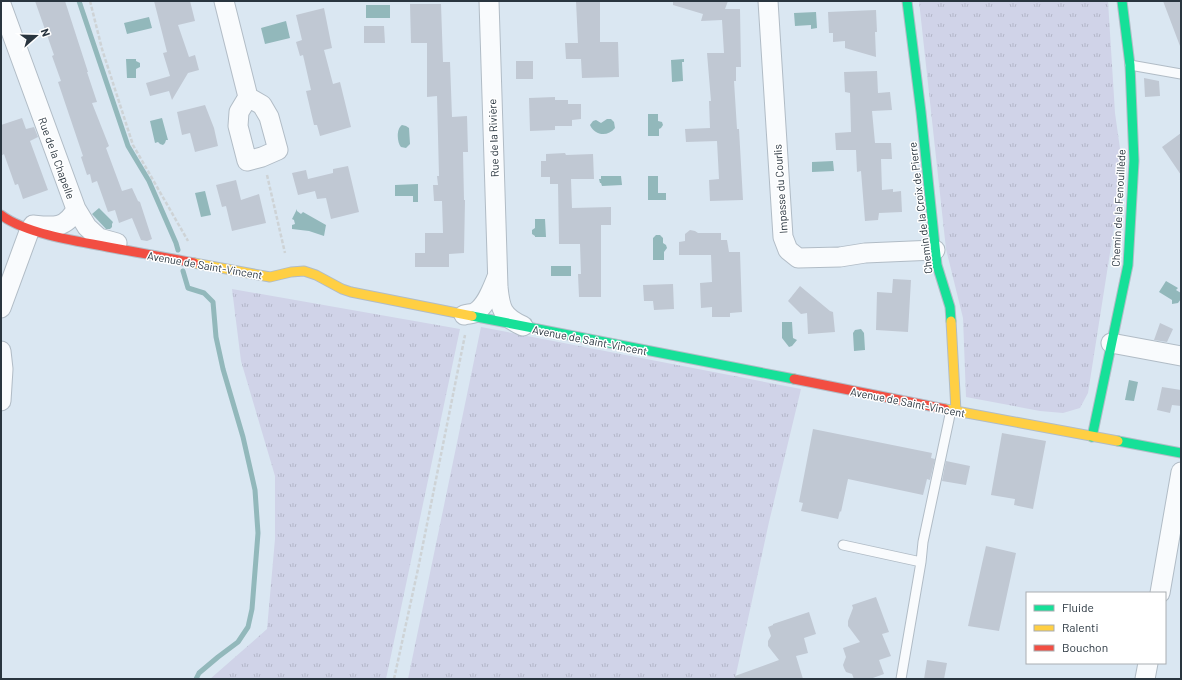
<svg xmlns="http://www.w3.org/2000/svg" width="1182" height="680" font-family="Barlow,sans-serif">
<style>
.grass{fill:url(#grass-tufts)}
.water{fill:#92b8bb}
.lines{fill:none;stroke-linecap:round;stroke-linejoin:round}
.stream{stroke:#92b8bb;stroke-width:5}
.building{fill:#c0c8d3}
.lane-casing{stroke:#b1bcc6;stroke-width:11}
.street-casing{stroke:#b1bcc6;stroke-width:21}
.fast-casing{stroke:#b1bcc6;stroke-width:11}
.slow-casing{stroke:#b1bcc6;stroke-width:11}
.jam-casing{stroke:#b1bcc6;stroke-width:11}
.path{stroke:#ced3d6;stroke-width:2.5;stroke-dasharray:4 2;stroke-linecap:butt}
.lane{stroke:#f9fbfd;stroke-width:9}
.street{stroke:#f9fbfd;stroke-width:19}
.fast{stroke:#16e098;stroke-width:9}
.slow{stroke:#ffcf43;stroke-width:9}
.jam{stroke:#f24e42;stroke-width:9}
.labels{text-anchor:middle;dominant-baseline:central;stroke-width:3;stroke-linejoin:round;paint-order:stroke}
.street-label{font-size:11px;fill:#29353f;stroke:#fff}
</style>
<defs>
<pattern id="grass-tufts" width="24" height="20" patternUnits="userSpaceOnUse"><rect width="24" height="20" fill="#d0d3e8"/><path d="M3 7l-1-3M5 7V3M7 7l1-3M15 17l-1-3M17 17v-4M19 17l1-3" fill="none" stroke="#b3b6c8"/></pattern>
</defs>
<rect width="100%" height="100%" fill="#dae7f2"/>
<!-- grass -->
<path class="grass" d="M919 1H1108L1115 113 1123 170 1088 393 1080 408 1063 413 1040 411 966 397 963 318 946 249Z
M232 289 460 329 386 679H210L267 629 275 539V476L241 361Z
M481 327 801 389 769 522 735 679H408Z"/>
<!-- water -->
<path class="water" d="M366 5H390V18H366Z
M816 12 817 28 811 29V25L795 26 794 13Z
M149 17 152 28 127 34 124 23Z
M286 21 290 38 265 44 261 28Z
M126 59H136V61L140 63V67L136 69V78H127Z
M684 59V62H682L683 81 672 82 671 60Z
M648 114H658V121L662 122 663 125 661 128 659 129V136H648Z
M162 118 168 140H166L165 143 163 145 160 144 158 142 155 143 150 121Z
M607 119H611L614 122 615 128C608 137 595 136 590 125L593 121 596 120 601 123Z
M402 125 406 126 409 128 410 144 406 148 401 147C397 142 396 129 402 125Z
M833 161 834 171 812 172V162Z
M601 176H621L622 185 602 186 601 183H600L599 179H601Z
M648 176H658V193H666V200H648Z
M418 184V202H413V196H395V185Z
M205 191 211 215 201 217 195 193Z
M99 208 113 222 112 224V227L110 229H106L92 214Z
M297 209V211L301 214 303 212 326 225 324 236 309 231 292 229V225L295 224 294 220 292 219Z
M535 219H545L546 237H535V236L532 234V230L535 228Z
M656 235H660L663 238V243L666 245 667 248 664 252V260H653V238Z
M551 266H571V276H551Z
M1166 281 1178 288 1176 290 1181 293V299L1178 303 1172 304V300L1159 292Z
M782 322H792L793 338 797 340 792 346 789 347 782 338Z
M861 329 864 333 865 350 854 351 853 333 855 330Z
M1129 380 1138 382 1134 401 1125 400Z"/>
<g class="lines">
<!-- stream -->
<path class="stream" d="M79 1 128 146 149 181 176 243 178 250
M183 271 188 288 204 293 213 302 216 337 223 369 243 437 255 490 258 533 252 609 248 627 238 642 218 657 199 673 196 679"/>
</g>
<!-- building -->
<path class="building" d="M35 1H65L88 72H87L97 102 92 103 109 146 106 148 122 191 132 188 138 201 140 202 152 239 147 241 141 240 132 218 119 223 115 210 108 212 97 181 92 183 90 174 87 175 81 157 83 156 58 82 61 81 52 56 54 55Z
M154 1H190L195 21 178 25 189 57 195 55 199 70 188 73 172 100 169 91 150 96 146 83 170 76 163 53 167 52Z
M576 1H600V42H618L619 77 582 78 581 59H566L565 43H578Z
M673 1H728L725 9H740L741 67H736V81H734L737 129H739L743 200 710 201 709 180 719 179 717 141 686 142 685 129 710 128 709 101H711L707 53H724L722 20 701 21 703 14 673 5Z
M1163 1H1181V46H1180Z
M410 4H441L443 62H450L452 117 467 116 468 152H463L464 200H465L464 253 449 254V267H415V253H425V233H443L442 201H434L433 185H438L437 176H439L437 96 427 97V43H411Z
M324 8 332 48 324 50 333 84 340 82 351 127 320 136 317 125H314L306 91 311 90 303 55 300 56 296 42 302 40 296 15Z
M876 10 877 32H875L876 57 845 48V41L833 42V33H829L828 12Z
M364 26H384L385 43H364Z
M516 61H533V79H516Z
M877 71 878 93 890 92 892 110 872 111 875 143H891L892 159H881L882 190 893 189V192L901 191 902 212 879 213 878 220 865 221 861 171 857 172 856 150H836L835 133 851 132 850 93 845 92 844 72Z
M1144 78 1159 81 1160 96 1145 97Z
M555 97V100H568V104H581V119L572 120V126H555V130L530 131 529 98Z
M205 105 214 128 218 146 195 152 190 133 182 135 177 112Z
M22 118 26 129 34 127 38 137 30 141 48 190 23 199 18 184 15 185 4 154 1 156V125Z
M1181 133V175L1162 147Z
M565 153 566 155 593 154 594 179H571L572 208 611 207V225H601V297H579L578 274H581L580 244H559L558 184H550V177H541V161H546V154Z
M348 166 359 212 331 219 326 198 317 199 315 191 298 195 292 173 306 170 308 179 333 173V169Z
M236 180 241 200 259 194 266 223 232 231 226 206 222 207 216 185Z
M690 230 695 231 698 233H721V240H727L729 252H740L742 312 730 313V317H712V307L701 308 700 283 712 282 711 255H679V242L685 241V234Z
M893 279 911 280 908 332 876 330 877 292 892 293Z
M673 284 674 309 654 310 653 301H644L643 285Z
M800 286 830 311 833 312 835 332 808 334 807 313 801 314 788 301Z
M1160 323 1173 329 1167 342 1154 340Z
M1162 387 1181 390V406L1172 405 1170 413 1157 410Z
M813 429 932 453 931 458 935 459 930 480 927 479 923 495 848 479 841 512 840 511 838 519 801 511 803 503 799 502Z
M1002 433 1046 441 1033 509 1014 505 1015 499 991 495Z
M946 461 970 466 966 485 942 481Z
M986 546 1016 553 999 631 968 626Z
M876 597 889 632 882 634 891 656 879 660 884 674 870 679H854L852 674 846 672 844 668 843 665 846 657 843 648 860 642 848 626V621L853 608 852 605Z
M809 612 816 634 804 638 808 653 796 656 803 679H735V676L779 660 768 646V641L771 636 768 627 773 625V624Z
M927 660 947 663 944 679H924Z"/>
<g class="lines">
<defs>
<path id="lane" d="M1130 65 1181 74
M843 545 921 562
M901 679 921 562 923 542 951 410"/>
<path id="street" d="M224 1 248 97 239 112 238 126 247 161 262 157 278 150 269 117 262 105 248 97
M489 1 498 287C500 308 502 317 523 326
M768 1 783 237 788 250 798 258 840 257 865 253 935 250
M1 4 76 209 87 227 99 238 117 243
M33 225C53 227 66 229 76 209
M1 308 30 229
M464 315C467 314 471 314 474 313 486 307 492 289 497 277
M1111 343 1181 356
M1 351 3 369 1 401
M1160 593 1181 472
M1145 679 1148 663"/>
<path id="fast" d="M907 1 921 112 937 265 950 307 951 321
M472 316 794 379
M1092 437 1128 265 1134 161 1130 65 1122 1
M1118 441 1181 453"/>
<path id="slow" d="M194 263 270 277 291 272 304 271 316 275 342 289 351 292 472 316
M951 321 956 411
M945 409 1118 441"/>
<path id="jam" d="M1 215C25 233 74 241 103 246 134 252 164 257 194 263
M794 379 945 409"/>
</defs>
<!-- lane casing -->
<use href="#lane" class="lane-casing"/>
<!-- street casing -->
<use href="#street" class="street-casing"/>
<!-- fast casing -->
<use href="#fast" class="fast-casing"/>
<!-- slow casing -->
<use href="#slow" class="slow-casing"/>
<!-- jam casing -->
<use href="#jam" class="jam-casing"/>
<!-- path -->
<path class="path" d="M90 1 102 49 133 145 188 241
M267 175 285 253
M394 679 418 569 465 335"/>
<!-- lane -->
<use href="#lane" class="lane"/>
<!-- street -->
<use href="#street" class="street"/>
<!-- fast -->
<use href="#fast" class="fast"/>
<!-- slow -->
<use href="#slow" class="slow"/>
<!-- jam -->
<use href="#jam" class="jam"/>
</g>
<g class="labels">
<!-- street labels -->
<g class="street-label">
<text transform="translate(493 138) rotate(-92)">Rue de la Rivière</text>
<text transform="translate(57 158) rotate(70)">Rue de la Chapelle</text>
<text transform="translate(780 189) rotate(-94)">Impasse du Courlis</text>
<text transform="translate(920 208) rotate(-97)">Chemin de la Croix de Pierre</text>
<text transform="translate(1118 208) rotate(-87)">Chemin de la Fenouillède</text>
<text transform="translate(205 265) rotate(10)">Avenue de Saint-Vincent</text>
<text transform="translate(590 340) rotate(11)">Avenue de Saint-Vincent</text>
<text transform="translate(908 402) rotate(11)">Avenue de Saint-Vincent</text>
</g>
</g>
<!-- border -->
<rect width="1182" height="680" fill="none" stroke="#29353f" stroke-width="4"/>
<!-- legend -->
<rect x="1026" y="592" width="140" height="72" fill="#ffffff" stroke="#a9aeb2"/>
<rect x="1034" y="605" width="20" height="6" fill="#16e098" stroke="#a9aeb2"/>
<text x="1062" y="612" font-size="12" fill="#29353f">Fluide</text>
<rect x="1034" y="625" width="20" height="6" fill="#ffcf43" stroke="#a9aeb2"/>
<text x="1062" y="632" font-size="12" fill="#29353f">Ralenti</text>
<rect x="1034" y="645" width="20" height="6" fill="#f24e42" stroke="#a9aeb2"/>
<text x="1062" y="652" font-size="12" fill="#29353f">Bouchon</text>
<!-- north arrow -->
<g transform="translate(36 36) rotate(70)" stroke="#ffffff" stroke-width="3" paint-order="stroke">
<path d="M0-3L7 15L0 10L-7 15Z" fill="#29353f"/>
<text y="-6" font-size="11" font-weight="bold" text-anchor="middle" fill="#29353f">N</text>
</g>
</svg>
